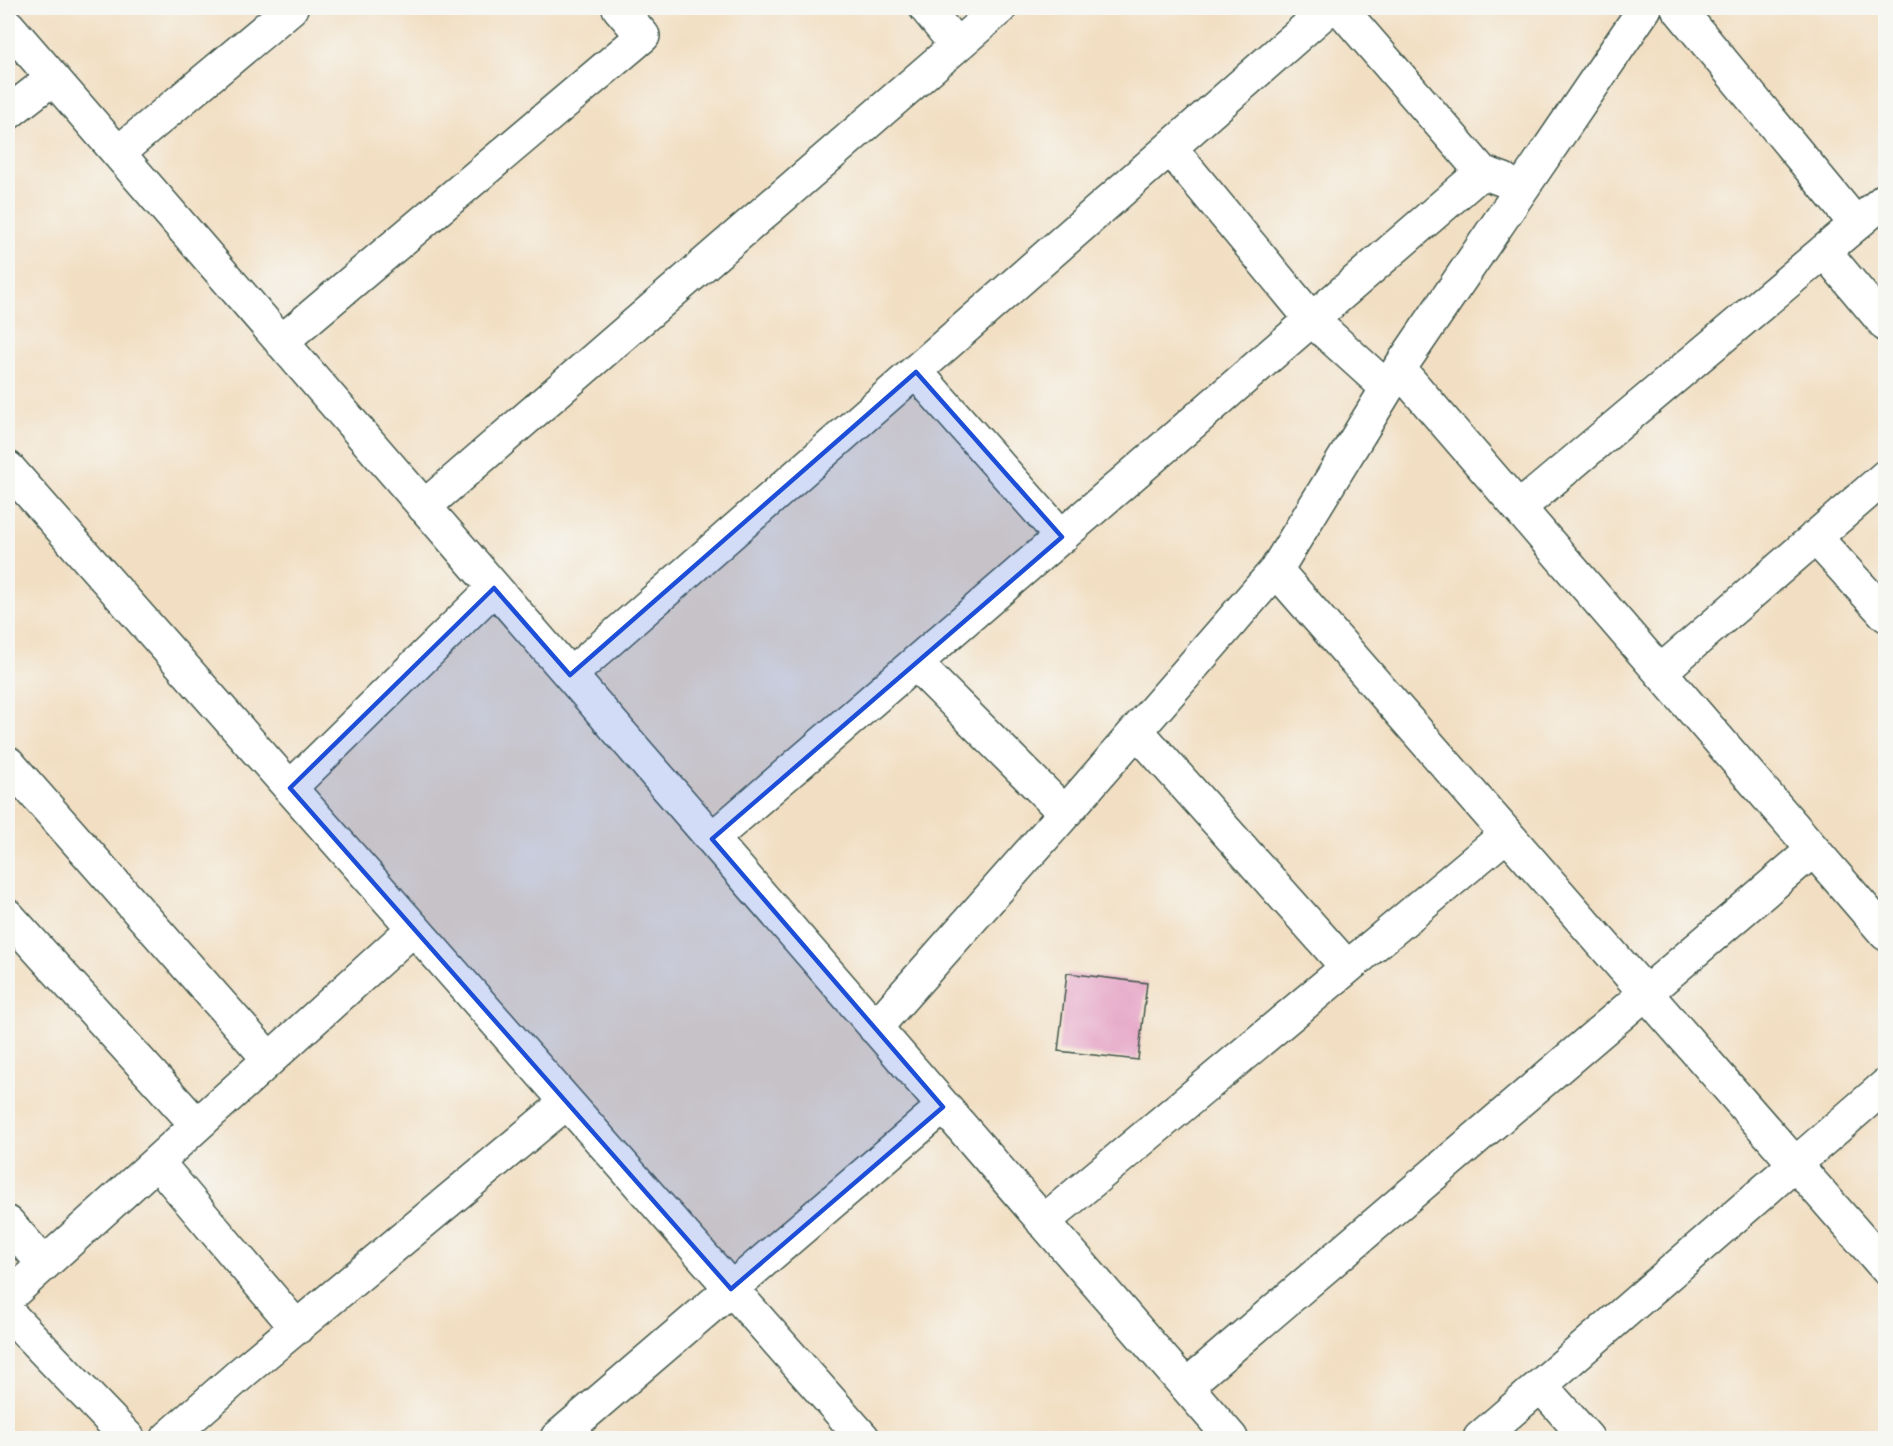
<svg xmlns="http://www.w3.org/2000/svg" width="1893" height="1446" font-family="'Comic Neue',sans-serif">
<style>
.building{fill:#e398c0}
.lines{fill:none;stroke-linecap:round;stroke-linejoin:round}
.minor-casing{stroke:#3f5549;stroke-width:36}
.minor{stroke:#fff;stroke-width:33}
.marked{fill:#1d4ed8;fill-opacity:0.2;stroke:#1d4ed8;stroke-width:4.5;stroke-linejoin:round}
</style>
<rect width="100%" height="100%" fill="#f6f6f2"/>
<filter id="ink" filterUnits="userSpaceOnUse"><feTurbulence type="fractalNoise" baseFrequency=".0167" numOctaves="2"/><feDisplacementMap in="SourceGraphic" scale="12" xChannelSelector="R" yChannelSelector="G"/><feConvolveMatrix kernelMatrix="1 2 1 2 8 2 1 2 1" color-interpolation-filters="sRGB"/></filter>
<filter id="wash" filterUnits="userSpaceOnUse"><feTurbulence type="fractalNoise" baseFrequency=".008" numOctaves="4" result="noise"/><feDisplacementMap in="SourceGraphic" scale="24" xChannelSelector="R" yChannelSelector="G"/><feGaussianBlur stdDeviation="1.35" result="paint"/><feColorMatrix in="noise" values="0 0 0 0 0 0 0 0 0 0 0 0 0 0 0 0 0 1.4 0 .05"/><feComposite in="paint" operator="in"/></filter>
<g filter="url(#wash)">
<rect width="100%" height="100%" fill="#f2dfc3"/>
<g id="blocks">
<!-- building -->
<path class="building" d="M1067 973 1147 983 1138 1060 1058 1051Z"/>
</g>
</g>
<g filter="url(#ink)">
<use href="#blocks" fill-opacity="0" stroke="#3f5549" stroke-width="1.5"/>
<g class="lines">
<defs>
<path id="minor" d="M926 8 956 45
M1340 8 1482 172 1504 180
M1678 8 1856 224
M8 26 1231 1438
M8 113 53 78
M1170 148 1312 320 1387 388
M118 153 291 8
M1824 251 1886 325
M281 342 643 36 619 8
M1399 369 1886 934
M916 372 1062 537
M8 468 863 1438
M424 507 1000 8
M1519 508 1886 199
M1815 537 1886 615
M1276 570 1886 1268
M915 663 1065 813
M1660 672 1886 476
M570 675 1329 8
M1137 731 1347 967
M8 763 269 1059
M290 788 494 588
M712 839 1482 172
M8 916 197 1125
M875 1028 1065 813 1276 570 1399 369 1645 8
M157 1162 297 1328
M1043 1222 1507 834
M8 1223 44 1264
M8 1297 413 929
M8 1313 128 1438
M1186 1386 1813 850
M1541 1386 1587 1438
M168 1438 244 1371 567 1102
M557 1438 943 1107
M1480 1438 1886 1085"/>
</defs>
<!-- minor casing -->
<use href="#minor" class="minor-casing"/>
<!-- minor -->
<use href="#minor" class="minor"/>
</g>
</g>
<!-- marked area -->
<path class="marked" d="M916 372 1062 537 712 839 943 1107 731 1289 290 788 494 588 570 675Z"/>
<!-- margin -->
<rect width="1893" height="1446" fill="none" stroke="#f6f6f2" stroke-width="30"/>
</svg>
